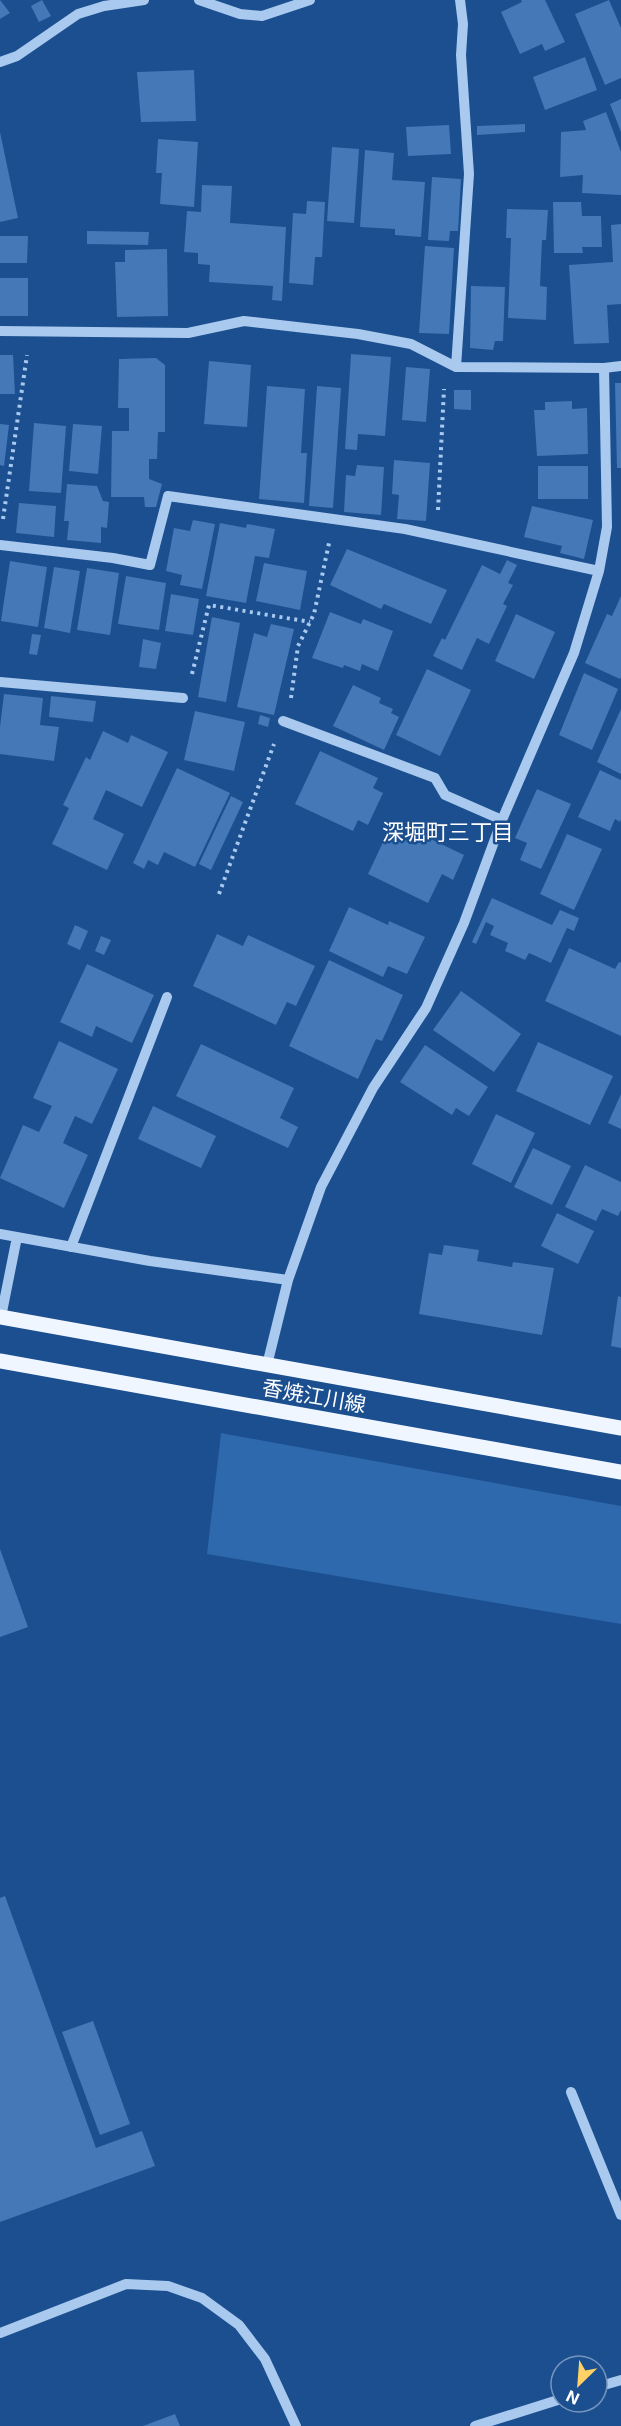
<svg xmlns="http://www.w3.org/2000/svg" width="621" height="2426" font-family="Inter,'Noto Sans JP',sans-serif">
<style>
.green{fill:#2e69ad}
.building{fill:#4478b7}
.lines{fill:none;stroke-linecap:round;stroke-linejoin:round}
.path{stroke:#a9c9ee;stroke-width:4;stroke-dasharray:3 4.5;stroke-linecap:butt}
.minor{stroke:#a9c9ee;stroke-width:10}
.major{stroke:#f0f6ff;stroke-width:15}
.labels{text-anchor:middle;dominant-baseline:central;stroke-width:5;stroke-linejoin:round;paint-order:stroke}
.street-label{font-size:21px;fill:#fff;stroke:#1b4f8f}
.neighbourhood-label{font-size:22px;fill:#fff;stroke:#1b4f8f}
</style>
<rect width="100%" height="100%" fill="#1b4f8f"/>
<!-- green -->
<path class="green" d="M221 1433 621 1506V1624L207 1554Z"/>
<!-- building -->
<path class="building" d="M0 0 10 13 0 19Z
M42 0 51 16 39 22 31 6Z
M521 0H545L565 42 545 51 542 44 520 54 501 12 522 2Z
M609 0 621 28V78L605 85 575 14Z
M585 57 597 90 545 110 533 77Z
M194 70 196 121 141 122 137 72Z
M621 99V132L610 104Z
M606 112 621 152V195L582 193 583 175 560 177 561 132 586 130 583 121Z
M525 124V132L477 135V126Z
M449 125 451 154 408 156 406 127Z
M0 132 18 218 0 222Z
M158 139 198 142 194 207 160 204 162 173H156Z
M332 147 359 149 354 223 327 221Z
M365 150 394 153 392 180 425 182 421 237 395 235V229L360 227Z
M432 177 461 179 458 231H450L449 241 428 240Z
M202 185 232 186 230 223 286 227 282 301 272 300 273 286 209 282 210 265 198 264V253L184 252 187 211 201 212Z
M307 201 325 202 322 257H315L313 285 289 283 293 213 306 214Z
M553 202H581L582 216H601L602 247H582L583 253H554Z
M507 209 548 210 546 240H542L540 286 547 287 546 320 508 318 511 238H506Z
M621 224V304L607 305 609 343 574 344 569 265 613 262 611 225Z
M87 231 149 232 148 245 87 244Z
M0 236H28L27 263H0Z
M425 246 454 248 449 334 419 333Z
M167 249 168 316 117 317 115 262H125V250Z
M0 278H28V316H0Z
M471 286 505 287 503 341H495L493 350 470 348Z
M351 354 391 357 385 436 358 434 357 450 345 449Z
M0 355H13L15 394H0Z
M156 358 165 365V432H158L157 459H149V479L162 484 156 507H145L144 497H111L112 431H129V408H118L119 359Z
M209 361 251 365 247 427 204 424Z
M406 367 430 369 426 422 402 420Z
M615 383H621V468H617Z
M267 386 305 389 301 453H307L304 503 259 499Z
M317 386 341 388 333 508 309 506Z
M454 390H471V410L454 409Z
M572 401V409L587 408 588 454 537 456 534 410H545V402Z
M34 423 66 426 61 493 29 491Z
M0 424 9 425 4 466 0 465Z
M73 424 102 426 98 474 69 471Z
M394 460 430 463 426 521 397 519 399 495 392 494Z
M357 465 384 467 381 515 344 512 346 475 355 476Z
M538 466H588V499H538Z
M67 484 97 486 103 501 109 502 107 528 101 527V543L67 540 69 521H64Z
M19 503 56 506 54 537 16 533Z
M532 506 593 520 584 559 560 553 562 546 524 537Z
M193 520 215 524 202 589 180 585 182 575 166 571 174 528 190 531Z
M220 523 246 528 247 524 275 529 269 558 255 556 246 603 206 596Z
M347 549 447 590 431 624 384 604 381 609 330 585Z
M507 560 517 565 508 583 513 585 503 604 507 606 489 644 477 638 462 670 433 656 442 638 445 640 482 565 500 574Z
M10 561 47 567 38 627 1 621Z
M264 563 307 571 300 610 256 601Z
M54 567 80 571 70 633 44 628Z
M87 568 119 573 110 635 77 630Z
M126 576 166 583 159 630 118 624Z
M171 594 199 599 193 635 165 631Z
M621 596V677L620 679 585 663 607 614 612 616Z
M330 612 361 624 363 619 393 631 378 671 362 664 360 671 344 665 343 668 312 658Z
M516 614 555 632 534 679 495 661Z
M212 617 240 623 226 702 198 697Z
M271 624 294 629 274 715 237 707 254 633 267 637Z
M32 634 41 635 37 655 29 654Z
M143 639 161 643 156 669 139 667Z
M427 669 471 690 440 756 396 735Z
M584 673 618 689 592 750 559 735Z
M353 685 381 698 379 703 393 709 391 713 399 717 384 750 333 726Z
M4 694 43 698 40 725 59 727 54 761 0 754V727Z
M51 696 96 701 93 722 49 717Z
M621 709V774L597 762Z
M195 711 245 722 234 771 184 760Z
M260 715 270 718 268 727 258 724Z
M103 731 128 743 131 735 168 752 142 807 106 790 93 819 124 834 107 870 52 844 69 808 63 805 86 757 90 760Z
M320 751 378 778 373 788 383 793 368 825 358 820 353 831 295 804Z
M177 768 230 793 195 867 164 852 158 865 148 860 144 869 133 863Z
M600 770 621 780V819L620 822 615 819 610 831 578 817Z
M537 789 571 804 541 869 520 860 527 843 515 838Z
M231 796 243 802 211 870 199 864Z
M393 821 464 855 453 880 442 874 428 903 368 874Z
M567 834 602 849 574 910 540 894Z
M492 898 552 925 560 910 579 918 574 931 567 928 551 963 529 953 525 960 505 951 508 943 490 935 494 926 486 922 476 944 472 942Z
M349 907 388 925 389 921 425 937 407 974 388 966 383 977 329 951Z
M75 925 88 931 80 950 67 944Z
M217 934 243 946 248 935 315 966 296 1006 287 1002 276 1025 193 986Z
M101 936 111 940 104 955 95 951Z
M569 948 615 969 619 962 621 963V1036L545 1001Z
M329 960 403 995 382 1041 376 1039 358 1079 289 1046Z
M87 964 154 995 132 1043 96 1026 92 1037 60 1022Z
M461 991 521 1034 494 1072 433 1030Z
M59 1041 118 1069 92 1124 75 1116 63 1143 88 1155 64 1208 0 1178 23 1125 39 1132 52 1106 33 1098Z
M538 1042 613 1076 590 1125 516 1091Z
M201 1044 294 1088 280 1118 298 1127 288 1148 176 1096Z
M425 1045 488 1087 469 1116 456 1108 452 1115 400 1082Z
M621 1094V1129L608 1123Z
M153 1106 216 1136 201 1168 138 1139Z
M496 1114 535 1133 511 1183 472 1164Z
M533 1148 571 1166 552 1205 514 1187Z
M585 1165 621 1182V1210L618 1216 602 1209 596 1221 565 1207Z
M557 1213 594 1231 578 1264 541 1246Z
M444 1245 479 1250 477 1261 512 1267 513 1262 554 1268 542 1335 419 1314 429 1253 442 1255Z
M618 1296 621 1297V1348L611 1346Z
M0 1549 28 1627 0 1637Z
M5 1896 96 2148 142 2131 155 2166 0 2222V1898Z
M93 2021 130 2124 100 2135 62 2032Z
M175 2414 180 2426H143Z"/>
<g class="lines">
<!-- path -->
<path class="path" d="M438 510 444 389
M3 519 27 355
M192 674 209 605 310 622
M291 698 298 646 314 614 329 543
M219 894 274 744"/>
<!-- minor -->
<path class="minor" d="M199 0 240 14 262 16 310 0
M0 62 17 56 78 14 104 6 144 0
M0 331 188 333 244 321 358 334 411 344 456 367 604 368 621 366
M456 367 469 174 461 55 463 24 460 0
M0 545 113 558 150 565 168 496 405 529 599 571
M0 682 183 698
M283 721 435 778 445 795 502 820
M0 1234 150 1261 288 1280
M71 1247 167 997
M1 1317 17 1237
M267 1365 288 1280 321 1187 373 1088 426 1008 464 923 502 820 574 653 599 571 607 527 604 368
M571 2092 621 2215
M0 2333 126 2284 168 2286 202 2298 239 2325 265 2359 296 2426
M597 2387 621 2380
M475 2426 561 2399"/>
<!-- major -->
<path class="major" d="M0 1317 621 1428
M0 1361 621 1472"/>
</g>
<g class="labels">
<!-- street labels -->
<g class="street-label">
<text transform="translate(314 1396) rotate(10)">香焼江川線</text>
</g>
<!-- neighbourhood labels -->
<g class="neighbourhood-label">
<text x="448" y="832">深堀町三丁目</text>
</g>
</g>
<!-- north arrow -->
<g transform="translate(579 2384) rotate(205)"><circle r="28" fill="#1b4f8f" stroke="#7695bc" stroke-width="1.5"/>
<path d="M0-4.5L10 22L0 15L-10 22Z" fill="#ffd166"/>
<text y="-9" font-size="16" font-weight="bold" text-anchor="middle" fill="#ffffff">N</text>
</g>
</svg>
